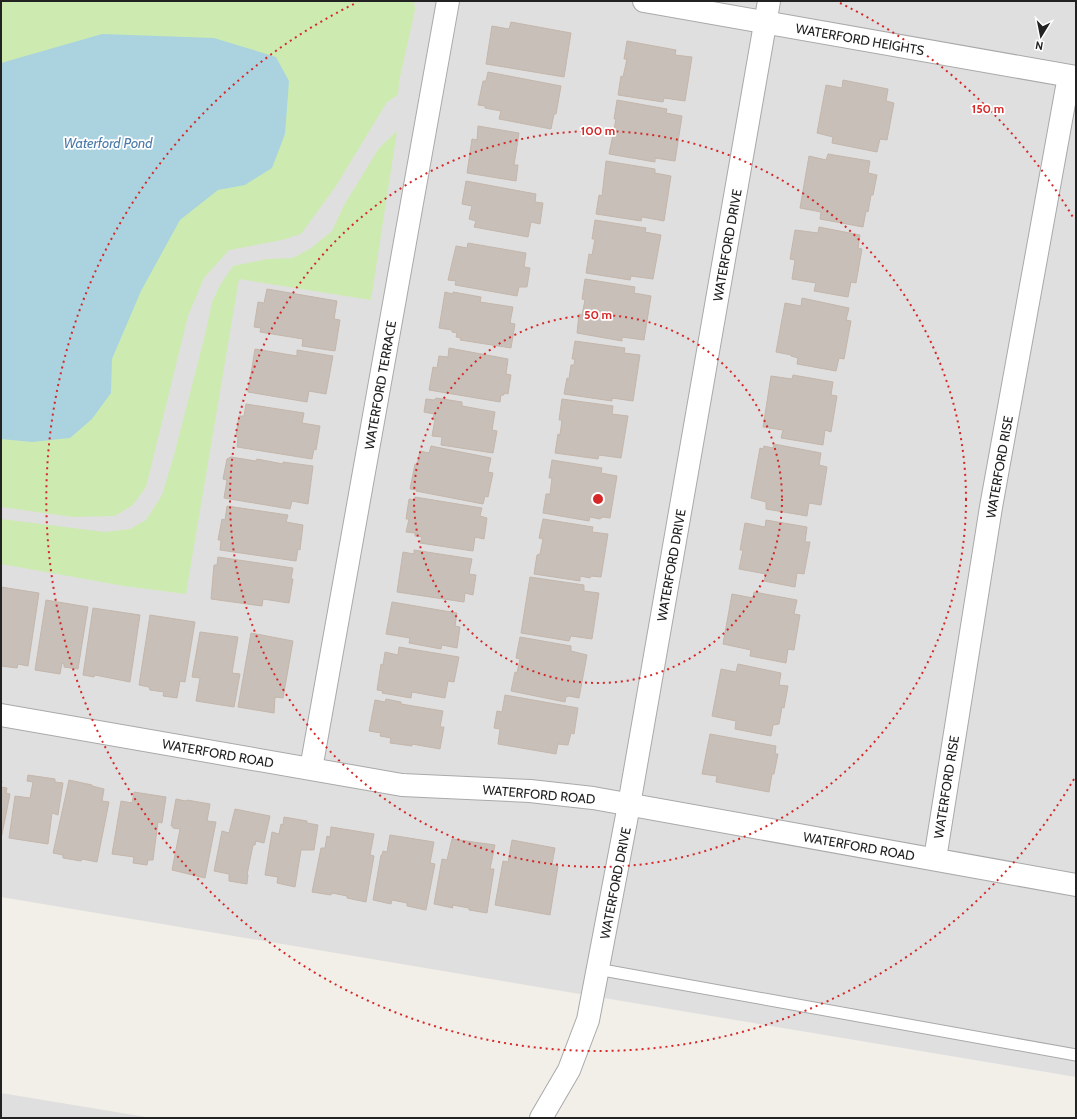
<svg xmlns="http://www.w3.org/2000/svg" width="1077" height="1119" font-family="Cabin,sans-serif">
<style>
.residential{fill:#e0dfdf}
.grass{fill:#cdebb0}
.water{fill:#aad3df}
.building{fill:#c7bfb8;stroke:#c4b6ab}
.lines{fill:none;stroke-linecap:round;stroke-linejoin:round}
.service-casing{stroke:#a9a9a9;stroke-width:13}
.minor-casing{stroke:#a9a9a9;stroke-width:24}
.tertiary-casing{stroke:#a9a9a9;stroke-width:24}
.service{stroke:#fff;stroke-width:11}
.minor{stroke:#fff;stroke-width:22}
.tertiary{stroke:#fff;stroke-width:22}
.ring{fill:none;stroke:#d62828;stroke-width:2;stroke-dasharray:2 4}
.labels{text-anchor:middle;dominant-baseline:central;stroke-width:3.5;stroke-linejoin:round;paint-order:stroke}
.street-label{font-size:13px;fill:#222;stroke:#fff}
.water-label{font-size:14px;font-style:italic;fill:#4a7aab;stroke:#fff}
.centre{fill:#d62828;stroke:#fff;stroke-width:2}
.ring-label{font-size:12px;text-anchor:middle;font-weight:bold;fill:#d62828;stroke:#fff;stroke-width:3.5;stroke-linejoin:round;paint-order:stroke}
</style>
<rect width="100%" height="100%" fill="#f2efe9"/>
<!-- residential -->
<path class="residential" d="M1 1H1076V1077L1 897Z
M1 1093 152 1118H1Z"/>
<!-- grass -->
<path class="grass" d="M1 1H414L415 10 399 82 398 95 387 102 336 186 301 234 282 240 229 250 204 278 188 316 146 487 133 505 115 516 73 517 1 507Z
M397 131 371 300 239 279 186 594 124 586 1 564V519L105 532 130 529 146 520 162 495 174 455 205 335 212 302 220 285 233 266 267 259 293 258 311 248 332 231 344 205 379 148Z"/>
<!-- water -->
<path class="water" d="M102 34 214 38 276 57 289 81 285 134 272 168 245 185 218 190 180 220 141 291 112 359 111 393 92 419 70 438 32 442 1 439V63Z"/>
<!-- building -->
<path class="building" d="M511 22 571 33 564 77 486 64 492 26 509 29Z
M627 41 676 50 675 55 692 57 685 101 664 98 663 102 618 95 621 76 623 77 627 59H624Z
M488 72 561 86 556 114H554L551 129 499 119 501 111 485 108V106L478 105 483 81H486Z
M843 80 888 89 886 101 894 103 887 140 880 139 877 152 832 143 833 137 817 133 826 85 842 88Z
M617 100 667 109 666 113 682 116 675 161 655 158V162L609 154 616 119H614Z
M478 126 519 133 514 165H518L516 181 467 173 472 139 477 140Z
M828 154 870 161 868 173 877 175 873 195H871L868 212 866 211 863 227 820 219 821 212 800 208 809 156 826 160Z
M606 161 655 169V173L671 176 664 221 642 217 641 221 596 214 599 195 602 196Z
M466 181 536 194 535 202 543 203 540 224 531 222 528 237 474 227 476 221 469 219 472 206 462 204Z
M595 220 646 228 645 232 661 235 653 279 631 276 630 280 586 273 589 254 592 255 595 239H592Z
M819 227 860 235 858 248 862 249 856 283 851 282 848 297 814 291 816 283 792 279 795 260 790 259 795 230 818 233Z
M468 243 526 253 524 267 530 268 527 287H519L517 296 455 285 456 281 448 280 456 246 467 248Z
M585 279 635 287 634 293 651 296 644 340 622 337V341L577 333 579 314 582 315 585 300 582 299Z
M267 289 337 301 334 319 340 320 335 351 302 346 303 339 260 332 261 328 254 327 258 302 264 303Z
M445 292 453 294V292L481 297 480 302 513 307 510 323 515 324 511 348 460 340 461 338 456 337 457 333 452 332V330L439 328Z
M802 298 849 308 846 320 851 321 844 359 839 358 836 371 797 364 798 358 791 356V355L776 352 785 303 801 306Z
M575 341 625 348 624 353 640 355 633 401 612 398V401L564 394 567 378 569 379 571 365H574L575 359H572Z
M449 348 508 359 506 374 511 375 508 394 504 393V395H501L500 402 429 390 433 367 437 368 439 356 448 357Z
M255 349 297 356V350L333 356 326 394 309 391 307 402 248 392Z
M793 375 833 382 831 395 837 396 831 432 825 430 823 445 781 438 783 430 763 427 771 376 792 379Z
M436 398 462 402V406L495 412 492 430 497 431 493 453 441 445 442 437 432 436 435 419 433 420 434 414 424 412 426 399 434 400Z
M562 399 613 406 612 414 628 416 621 458 599 455 598 459 555 453 558 434 560 435 562 420H559Z
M246 404 304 413 302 423 320 426 316 450 314 449 312 459 237 447 238 438 236 436 239 416H244Z
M774 444 821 453 819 465 827 467 821 505 809 503 807 516 766 509V502L751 498 760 448 763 449 764 446 773 448Z
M431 446 491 458 488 472 493 473 488 497 485 496 483 504 416 491 417 490 410 489 415 464 417 465 420 451 429 453Z
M231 457 256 461 257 459 283 464V462L313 466 308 504 292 501 290 509 224 498 227 480 223 479 227 459Z
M552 460 602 468 601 473 617 476 610 518 603 517 600 519 590 517 589 521 543 513 546 494H550L552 478H549Z
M415 497 482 508 480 516 487 518 484 539 475 537 473 551 420 543 422 537 415 536V533L406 532 409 519H406L409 499 415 500Z
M227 506 288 515 286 522 303 525 300 550 298 549 296 561 220 550 221 540H218L222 519 225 520Z
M543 519 593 527 592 532 608 534 601 577 591 576 590 578 580 576V581L534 574 537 555 540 554 543 539 539 538Z
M766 520 807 527 805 542H810L804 574 797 573 795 587 764 581 766 574 739 569 743 550H740L745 523 765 527Z
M414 550 472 559 469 574 476 575 473 595 465 593 464 602 397 592 403 552 414 554Z
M218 557 293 568 291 579H293L289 603 263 599 262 606 211 599 214 565H217Z
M530 577 584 585V591L599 593 592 639 571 636 569 641 521 633Z
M1 587 39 593 28 666 18 664 17 668 1 666Z
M754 592 797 600 794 614 800 615 794 650 788 649 786 663 750 656 751 650 723 644 732 594 753 598Z
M46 600 88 607 78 669 64 667V664L62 663 60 674 35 670Z
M392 602 457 613 455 626 460 627 457 648 442 645 441 649 409 643 410 638 386 634Z
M93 608 140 615 130 682 95 675 94 677 83 675Z
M150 615 195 622 185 682 180 681 177 698 163 696 164 692 150 690 149 687 139 685Z
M200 632 238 637 232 673 240 674 234 707 196 701 200 678 192 677Z
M251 633 293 641 283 698 275 697 274 713 238 707Z
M520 637 571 646V651L587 655 579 698 569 696 566 697 565 702 511 691 515 672 517 673 520 659 516 658Z
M399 647 459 657 454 682 448 681 445 698 412 692 411 698 382 693 383 691 377 690 381 664 383 665 385 652 398 655Z
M738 664 781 673 779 685 788 686 784 708 782 707 779 724 773 725 771 736 735 729 736 721 712 716 721 669 736 672Z
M505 695 578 708 574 734 571 733 568 745 558 744 556 754 498 744 500 729 494 728 497 711 502 712Z
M386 699 401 702V704L443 711 440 727H444L440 749 412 744V746L390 743 391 738 380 736 381 733 369 731 375 700 385 702Z
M710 734 776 746 775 754H778L774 774H772L769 792 716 782 717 776 702 774Z
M28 775 55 779V782L63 783 58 815 52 813 48 844 9 838 15 796 30 798 33 782 27 781Z
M1 780 2 781 1 787 7 788 6 793 10 794 1 839Z
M69 780 92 785V786L104 789 102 801 109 802 97 862 82 859 81 861 63 858V855L53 853Z
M134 792 166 797 162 823 158 822 153 860H148L147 865 133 863 134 857 112 854 121 801 132 803Z
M176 799 186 801 187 800 210 804 207 821 216 822 205 878 172 870 180 829 173 828V826H171Z
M235 809 270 816 264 843 256 841 255 845H253L247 875H248L247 884 229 881V874L214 871 222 831 229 833Z
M284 817 307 821V823L318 825 314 850H301L295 887 277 883 278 877 265 875 272 832 279 834 281 824 283 825Z
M331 827 374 834 370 855 374 856 366 902 347 898V896L332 893 331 895 312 892 321 848H325L327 836 330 837Z
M390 835 434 842 430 863 435 864 426 910 407 906V903L392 900 391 904 373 900 381 855H382L383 851 387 852Z
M452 839 495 845 490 869H494L487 913 469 910V908L452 905 453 908 434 904 442 859 447 860Z
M512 840 555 848 552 864 558 866 550 915 495 905 503 861 508 862Z"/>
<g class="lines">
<defs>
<path id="service" d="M597 969 1076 1055"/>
<path id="minor" d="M644 1 1076 77
M1 715 402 785 530 791 593 798 1076 885
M311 769 448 1
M935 859 991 507 1069 76"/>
<path id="tertiary" d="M541 1118 569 1070 588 1020 629 805 769 1"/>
</defs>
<!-- service casing -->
<use href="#service" class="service-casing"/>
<!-- minor casing -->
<use href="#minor" class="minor-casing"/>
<!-- tertiary casing -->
<use href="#tertiary" class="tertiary-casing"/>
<!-- service -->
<use href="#service" class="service"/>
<!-- minor -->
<use href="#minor" class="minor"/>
<!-- tertiary -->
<use href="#tertiary" class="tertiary"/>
</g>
<!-- distance rings -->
<g class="ring">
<circle cx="598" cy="499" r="184"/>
<circle cx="598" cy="499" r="368"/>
<path d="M1074 779A552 552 0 1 1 356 3M840 3A552 552 0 0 1 1074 219"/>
</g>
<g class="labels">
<!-- street labels -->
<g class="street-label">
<text transform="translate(860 39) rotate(10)">WATERFORD HEIGHTS</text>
<text transform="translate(727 245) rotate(-80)">WATERFORD DRIVE</text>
<text transform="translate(380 385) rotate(-80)">WATERFORD TERRACE</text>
<text transform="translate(999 467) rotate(-80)">WATERFORD RISE</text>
<text transform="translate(671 565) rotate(-80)">WATERFORD DRIVE</text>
<text transform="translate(218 753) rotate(10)">WATERFORD ROAD</text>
<text transform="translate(946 787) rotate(-81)">WATERFORD RISE</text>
<text transform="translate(539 794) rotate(5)">WATERFORD ROAD</text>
<text transform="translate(859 846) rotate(10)">WATERFORD ROAD</text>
<text transform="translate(615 883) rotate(-79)">WATERFORD DRIVE</text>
</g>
<!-- water labels -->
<g class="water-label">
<text x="108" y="143">Waterford Pond</text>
</g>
</g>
<circle cx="598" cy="499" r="6" class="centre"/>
<g class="ring-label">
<text x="988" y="113">150 m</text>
<text x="598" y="135">100 m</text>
<text x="598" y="319">50 m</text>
</g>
<!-- border -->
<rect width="1077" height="1119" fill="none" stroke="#222222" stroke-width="4"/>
<!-- north arrow -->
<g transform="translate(1041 36) rotate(190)" stroke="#ffffff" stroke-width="3" paint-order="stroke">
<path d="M0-3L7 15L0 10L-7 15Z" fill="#222222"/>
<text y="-6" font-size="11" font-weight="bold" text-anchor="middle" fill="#222222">N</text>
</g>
</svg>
